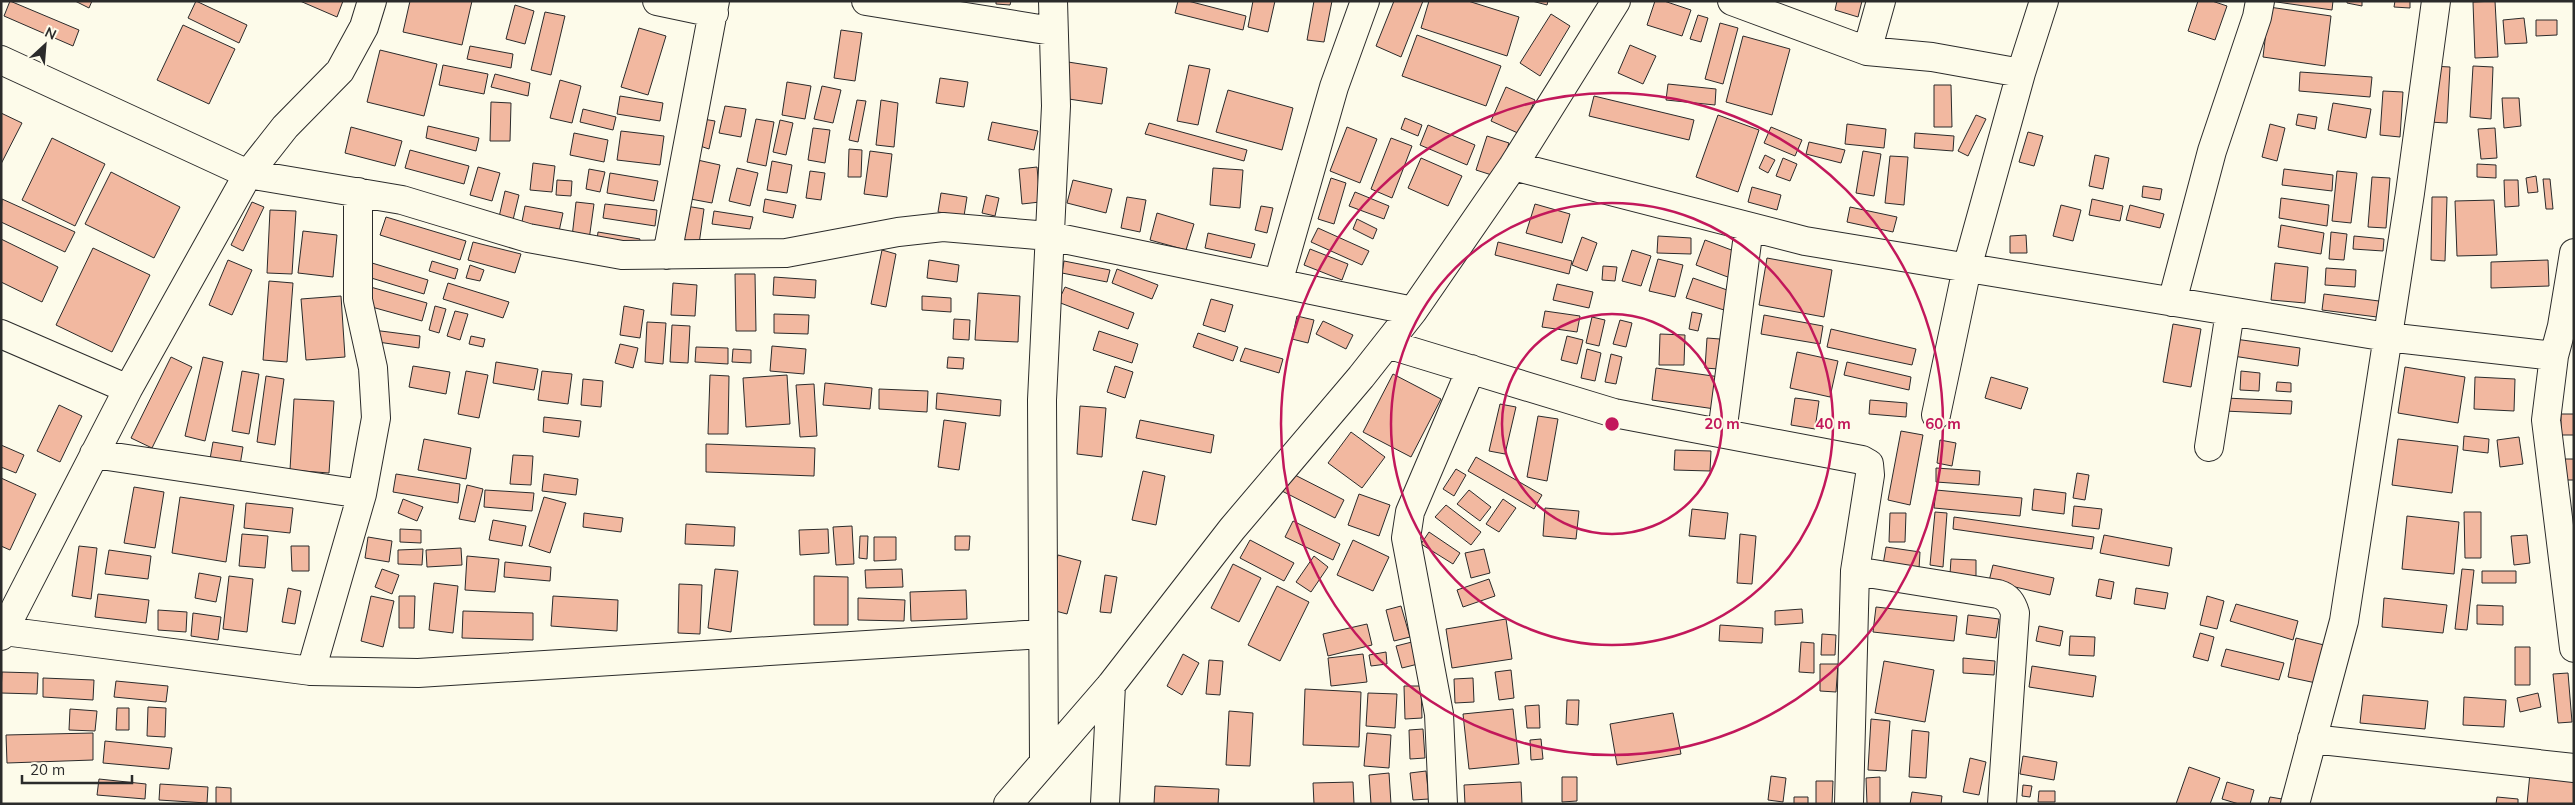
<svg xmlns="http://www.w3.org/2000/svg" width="2575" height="805" font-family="Mulish,sans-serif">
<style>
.building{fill:#f2b8a0;stroke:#2b2b2b}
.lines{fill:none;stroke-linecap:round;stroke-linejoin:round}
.street-casing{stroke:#2b2b2b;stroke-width:30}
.street{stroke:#fdfbea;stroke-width:28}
.ring{fill:none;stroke:#c2185b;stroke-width:2.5}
.centre{fill:#c2185b;stroke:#fdfbea;stroke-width:2.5}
.ring-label{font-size:15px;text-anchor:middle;font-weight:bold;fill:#c2185b;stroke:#fdfbea;stroke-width:4;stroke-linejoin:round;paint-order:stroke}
</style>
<rect width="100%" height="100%" fill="#fdfbea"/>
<!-- building -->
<path class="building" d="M10 1 79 30 73 46 4 16Z
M75 1H92L89 8Z
M196 1 247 25 239 43 188 18Z
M300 1H343L337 17Z
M410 1H472L462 45 403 32Z
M996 1H1011L1010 5 996 4Z
M1178 1H1188L1246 16 1243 30 1175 13Z
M1253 1H1275L1268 32 1248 27Z
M1314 1H1332L1324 42 1307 40Z
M1394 1H1423L1401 57 1376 46Z
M1429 1H1468L1519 17 1507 56 1421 28Z
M1532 1H1548L1547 5Z
M1655 1H1664L1691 10 1682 36 1647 25Z
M1837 1H1862L1858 17 1835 10Z
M2198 1H2212L2227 6 2215 40 2188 31Z
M2270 1H2333L2332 10Z
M2347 1H2362V6L2347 3Z
M2395 1H2410V8L2394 7Z
M2495 1 2498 57 2475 58 2473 2Z
M515 5 534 11 525 44 506 39Z
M2269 7 2331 16 2325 66 2263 57Z
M545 12 565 16 551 75 531 70Z
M1551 14 1570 26 1540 76 1520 63Z
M1698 15 1708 18 1701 42 1690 39Z
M2524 18 2527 43 2505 44 2503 20Z
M2536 20H2557V35L2536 36Z
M1720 23 1738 28 1723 84 1705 79Z
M183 25 235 49 209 104 157 80Z
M639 28 666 36 648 95 621 87Z
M841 30 862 33 855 81 834 78Z
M1417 35 1501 66 1486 106 1402 76Z
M1743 36 1790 49 1772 115 1726 102Z
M1630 45 1656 56 1643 84 1618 73Z
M470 46 513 54 511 68 467 59Z
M380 50 437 64 424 116 367 102Z
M1068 62 1107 68 1102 104 1062 98Z
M443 65 488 74 484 94 439 85Z
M1189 65 1210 69 1198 125 1177 121Z
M2432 66 2450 67 2447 123 2429 122Z
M2473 66 2493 67 2491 119 2470 117Z
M2300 72 2372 77 2370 97 2299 91Z
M495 74 530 83 528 96 491 87Z
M940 78 968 82 964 107 936 103Z
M560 80 581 86 572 123 550 118Z
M787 82 811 86 805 119 782 115Z
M1668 84 1716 89 1715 105 1666 100Z
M1934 85H1951L1952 127H1934Z
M822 86 841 90 833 123 814 119Z
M1506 87 1535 100 1520 134 1491 121Z
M1228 90 1293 108 1282 150 1216 132Z
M2383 91 2403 92 2400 137 2380 135Z
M620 96 663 103 660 121 617 114Z
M1594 96 1694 120 1689 140 1589 116Z
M2502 98H2519L2521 126 2504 128Z
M857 100 866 101 858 142 849 140Z
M881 100 898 103 894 147 876 145Z
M491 102 511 103 510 141H490Z
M2333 103 2371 109 2366 138 2328 130Z
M725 106 746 109 741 137 719 133Z
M583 109 616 117 613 130 580 122Z
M1 113 22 123 1 164Z
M2298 114 2317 117 2315 129 2296 125Z
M1718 115 1759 130 1738 192 1696 177Z
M1976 115 1986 119 1968 156 1958 151Z
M1405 118 1422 125 1418 136 1401 129Z
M703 119 715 121 709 149 697 145Z
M756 119 774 122 766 166 747 162Z
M780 120 793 123 786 155 773 152Z
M992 122 1038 131 1034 150 988 140Z
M1149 123 1247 150 1244 161 1145 134Z
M1847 124 1886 129 1884 148 1845 144Z
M2270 124 2285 128 2277 161 2262 157Z
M1428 125 1475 145 1467 165 1420 145Z
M428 126 479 138 476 151 426 138Z
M351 127 402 141 395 166 345 153Z
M1347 127 1377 139 1360 183 1330 171Z
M1771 127 1802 140 1795 156 1764 143Z
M813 128 830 130 825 163 808 160Z
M2495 128 2497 158 2481 159 2478 129Z
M621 131 664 136 660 165 617 160Z
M2028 132 2043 136 2034 166 2019 162Z
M574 133 608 140 604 162 570 155Z
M1915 133 1954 136 1953 151 1914 148Z
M1487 136 1509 143 1498 177 1476 170Z
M52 138 105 164 75 226 22 200Z
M1391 138 1412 146 1392 198 1371 189Z
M1809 142 1845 150 1841 163 1806 154Z
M849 149 862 150 861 177H848Z
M410 150 469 166 464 184 405 168Z
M870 151 892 154 887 197 864 194Z
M1863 151 1881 154 1874 196 1856 193Z
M1765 155 1775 160 1768 173 1759 168Z
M2095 155 2109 158 2103 189 2089 186Z
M1890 156 1908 157 1904 205 1885 203Z
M1421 158 1462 176 1448 206 1408 188Z
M1783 158 1797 164 1790 181 1776 176Z
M693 159 720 165 712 203 685 198Z
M772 161 792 165 787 193 767 190Z
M533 163 555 166 552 192 530 190Z
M2477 164 2496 165V178L2477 177Z
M478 167 500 173 492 201 470 195Z
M1037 167 1040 202 1022 204 1019 169Z
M737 168 758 173 750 206 729 201Z
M1213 168 1243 170 1240 208 1210 205Z
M589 169 605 172 600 192 586 189Z
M2284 169 2333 175 2332 191 2282 185Z
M810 171 825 173 821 200 806 198Z
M2337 171 2357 173 2351 223 2332 221Z
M111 172 180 207 154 258 85 224Z
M610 173 658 181 654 201 607 193Z
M2536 176 2538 192 2528 193 2526 178Z
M2372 177 2390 178 2386 228 2368 227Z
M1331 178 1346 183 1334 224 1318 219Z
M2543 179H2550L2553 209H2546Z
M557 180 572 181 571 196 556 195Z
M1073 180 1112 189 1106 213 1067 203Z
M2504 180H2518L2519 206 2505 207Z
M2143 186 2162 189 2160 200 2142 197Z
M1752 187 1781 195 1777 210 1748 202Z
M505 191 519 195 513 220 499 217Z
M1355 192 1389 206 1384 219 1349 206Z
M941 193 967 197 964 216 938 212Z
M986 195 999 198 995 216 982 213Z
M1127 197 1146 200 1140 232 1121 228Z
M2432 197H2447L2445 261 2431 260Z
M2281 198 2329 205 2327 226 2279 218Z
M2 199 75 232 65 252 1 222Z
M765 199 796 205 793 218 763 212Z
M2092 199 2123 206 2120 221 2089 215Z
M2494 200 2497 255 2457 256 2455 201Z
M252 202 264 207 243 251 231 245Z
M576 202 594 204 589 240 572 237Z
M605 204 657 210 655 226 603 218Z
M1535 204 1570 214 1562 243 1526 233Z
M2061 205 2081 210 2073 241 2053 236Z
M2130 205 2164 214 2160 228 2126 220Z
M525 206 563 213 558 236 521 227Z
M686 206 704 209 698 251 680 249Z
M1261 206 1273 208 1267 233 1255 230Z
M1850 207 1897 217 1893 232 1847 222Z
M270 210 296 211 292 274 267 273Z
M714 211 753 217 750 229 712 224Z
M1157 213 1194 224 1186 250 1150 240Z
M386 217 466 241 460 260 380 235Z
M1357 219 1377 229 1373 239 1353 229Z
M2281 225 2324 233 2321 254 2278 247Z
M1318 228 1369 251 1362 265 1311 242Z
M303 231 337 235 333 277 298 273Z
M598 232 640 239 637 253 596 248Z
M2331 232 2347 234 2344 260 2329 259Z
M1208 233 1255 244 1251 258 1205 248Z
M2026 235 2027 253H2010V236Z
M1658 236 1691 238V254L1657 253Z
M2354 236 2384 239 2383 251 2353 249Z
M1582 237 1597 243 1587 271 1572 265Z
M1 239 58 267 42 302 1 282Z
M1705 240 1742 254 1733 279 1696 265Z
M473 242 521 254 515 273 468 260Z
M1498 242 1572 261 1569 274 1495 255Z
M93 248 150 275 112 352 56 325Z
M1310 249 1348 264 1342 280 1304 265Z
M882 250 896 254 886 307 871 304Z
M1632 250 1651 256 1641 286 1622 281Z
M1767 258 1832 270 1824 317 1759 305Z
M1658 259 1683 265 1675 297 1649 291Z
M228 260 252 270 232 315 209 305Z
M929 260 959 265 957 282 927 278Z
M2548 260 2549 286 2491 288V262Z
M432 261 458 269 455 279 429 271Z
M1064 261 1110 270 1107 282 1062 273Z
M372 263 428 280 424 294 368 277Z
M2275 263 2308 267 2305 303 2271 300Z
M470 265 484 270 480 281 466 278Z
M1603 266 1617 267 1615 281 1602 280Z
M2326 268 2356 270 2355 287 2325 285Z
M1117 269 1158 285 1152 299 1112 283Z
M735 274H755L756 331H736Z
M774 277 816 280 815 298 773 295Z
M1693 278 1730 291 1724 310 1686 298Z
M269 281 293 283 287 362 263 360Z
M448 283 509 302 503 318 443 299Z
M673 283 697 285 695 316 671 315Z
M1557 284 1593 292 1589 308 1553 300Z
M367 286 427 303 422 321 361 304Z
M1065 287 1134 313 1128 329 1058 302Z
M978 293 1020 296 1018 342 975 340Z
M2324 294 2379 301 2377 317 2322 310Z
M341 296 345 357 306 360 301 299Z
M922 296 951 298V312L922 310Z
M1211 299 1233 305 1225 332 1203 325Z
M435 306 446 309 439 333 429 330Z
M624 306 644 310 640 338 620 335Z
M455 311 468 314 460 340 447 336Z
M1545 311 1580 316 1577 332 1542 327Z
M1692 312 1702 314 1698 331 1689 329Z
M774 314 809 315 808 334 774 333Z
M1764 315 1823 326 1820 344 1761 334Z
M1297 316 1314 320 1308 343 1292 339Z
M1592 317 1605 320 1599 346 1586 343Z
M954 319 970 320 969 340 953 339Z
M1620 320 1632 323 1626 347 1613 344Z
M1323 321 1353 335 1346 349 1316 334Z
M647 322 666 323 663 364 645 362Z
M2173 324 2201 329 2191 387 2163 382Z
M672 325 690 326 688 363 670 362Z
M1831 329 1916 349 1912 365 1827 347Z
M373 330 420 336 419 348 371 341Z
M1099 331 1138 344 1132 363 1093 350Z
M1198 333 1238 347 1233 361 1193 347Z
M1660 334 1685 335 1684 365H1659Z
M471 336 485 339 483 347 469 344Z
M1567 336 1583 340 1577 364 1561 360Z
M1707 338 1720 339 1718 369 1705 368Z
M2235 339 2300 348 2298 366 2233 356Z
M620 344 638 348 633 368 615 363Z
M772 346 806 349 804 374 770 371Z
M696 347 728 348V364L695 362Z
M1245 348 1283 359 1279 373 1240 361Z
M733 349 751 350V363L732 362Z
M1587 349 1601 353 1595 381 1581 378Z
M1797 352 1838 361 1830 397 1790 388Z
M1611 354 1622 357 1616 384 1605 382Z
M171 357 192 367 152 448 131 438Z
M203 357 223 362 205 441 185 436Z
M948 357 964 358 963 369 947 368Z
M496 362 538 369 534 390 493 383Z
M1847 362 1911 377 1909 390 1844 375Z
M413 366 450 372 446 394 409 387Z
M1115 366 1133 372 1125 398 1107 392Z
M2405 367 2465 377 2458 423 2398 413Z
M1656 368 1720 377 1715 409 1652 400Z
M242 371 259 374 249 434 232 431Z
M466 371 488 375 479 418 458 414Z
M542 371 572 374 568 404 538 400Z
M2241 371 2260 373 2259 391 2240 390Z
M1393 374 1441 399 1411 457 1363 432Z
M710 375 729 376 728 434H708Z
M787 375 790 424 746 427 743 378Z
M266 376 284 379 275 445 257 442Z
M1991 377 2028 388 2021 409 1985 398Z
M2475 377 2515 379 2514 411 2474 409Z
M583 379 603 381 601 407 581 405Z
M2277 382 2291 383V392L2276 391Z
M825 383 872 388 870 409 823 405Z
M814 384 817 436 800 437 796 385Z
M879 389 928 391 927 412 879 409Z
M937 393 1001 400 1000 416 936 409Z
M1795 398 1819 401 1815 429 1791 425Z
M2225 398 2292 401 2291 414 2224 411Z
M294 399 334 401 329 473 290 470Z
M1870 400 1907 403 1906 417 1869 414Z
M1500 404 1516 407 1505 454 1489 451Z
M59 405 82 416 60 462 37 451Z
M1080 406 1106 408 1102 457 1077 454Z
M2561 414H2574V435H2561Z
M1538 416 1558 419 1547 481 1527 477Z
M544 417 581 421 579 437 543 432Z
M944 420 966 423 959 470 938 467Z
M1140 420 1214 435 1211 453 1136 438Z
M1901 431 1923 435 1910 505 1888 500Z
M1351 432 1385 457 1362 488 1328 463Z
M2464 436 2489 439 2488 453 2463 450Z
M2519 437 2523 464 2500 467 2497 440Z
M424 439 471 448 466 479 418 470Z
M2398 439 2458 446 2452 493 2392 485Z
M1940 440 1956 443 1952 466 1937 463Z
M213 442 243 447 240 465 210 459Z
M706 444 815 448 814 476 706 472Z
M1 445 24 455 16 473 1 467Z
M1675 450 1711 451 1710 471 1674 470Z
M513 455 533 456 531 485 510 484Z
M1476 457 1542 495 1534 509 1468 471Z
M2563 459H2574V480H2564Z
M1936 468 1980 471 1979 485 1936 482Z
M1456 469 1466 475 1454 496 1443 489Z
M1143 471 1165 476 1156 525 1132 520Z
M1289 472 1344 500 1335 518 1280 490Z
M2077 473 2089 475 2085 500 2073 498Z
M396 474 460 484 458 503 393 492Z
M544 474 578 479 576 495 542 491Z
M1 478 36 494 10 550 1 546Z
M467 485 483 489 475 522 459 519Z
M134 487 164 492 155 548 124 543Z
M2034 489 2066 493 2064 514 2032 510Z
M485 490 534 493 532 511 484 507Z
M1469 490 1491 507 1480 521 1457 504Z
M1936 490 2022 498 2020 516 1934 508Z
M1359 494 1390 505 1379 536 1348 525Z
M180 497 234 505 226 562 172 553Z
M544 497 566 503 550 553 529 546Z
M403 499 423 507 417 521 398 513Z
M1503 499 1516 508 1499 532 1486 524Z
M246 503 293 508 290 533 244 528Z
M1446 505 1481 532 1471 545 1435 517Z
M2074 506 2102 509 2099 529 2072 526Z
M1545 508 1579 511 1576 539 1543 536Z
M1692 509 1728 513 1725 539 1689 536Z
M1935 512 1947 513 1943 567 1930 565Z
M2464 512H2481V558H2465Z
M584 513 623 518 621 532 583 527Z
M1890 513H1906L1905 542H1889Z
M2407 516 2459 522 2454 574 2402 569Z
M1954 517 2094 537 2092 549 1953 529Z
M493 520 526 526 522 546 489 540Z
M1293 521 1340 544 1333 560 1285 537Z
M686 524 735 527 734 546 685 544Z
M852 526 854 564 836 565 833 527Z
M400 529 421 530V543L400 542Z
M828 529 829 553 800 555 799 530Z
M1429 532 1460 553 1453 564 1421 544Z
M242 534 268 536 265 568 239 566Z
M1740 534 1756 536 1752 584 1737 583Z
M2104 535 2172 548 2169 566 2100 553Z
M2527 535 2530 563 2514 565 2511 536Z
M860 536H868L867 559 859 558Z
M955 536H970L969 550H955Z
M368 537 392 541 389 562 365 558Z
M874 537H896V560L874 561Z
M1250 540 1294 563 1284 581 1240 558Z
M1353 540 1389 557 1373 591 1337 575Z
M79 546 97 548 91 599 72 596Z
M291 546H309V571H292Z
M1886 547 1920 552 1919 569 1883 565Z
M461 548 462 565 427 567 426 550Z
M423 549 422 565 398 564V550Z
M1484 549 1490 573 1471 578 1465 553Z
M109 550 151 556 148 579 105 574Z
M1058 555 1081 561 1067 614 1044 608Z
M467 556 499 559 495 592 465 590Z
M1314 556 1328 567 1311 592 1296 582Z
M1951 559 1976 560V576L1950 574Z
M505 562 551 567 550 581 504 577Z
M1233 564 1261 578 1239 622 1211 608Z
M1993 565 2054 578 2050 595 1989 581Z
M382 569 399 575 392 594 375 587Z
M715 569 738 571 731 632 708 628Z
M902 569 903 587 866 588 865 570Z
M2462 569 2474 570 2467 630 2455 629Z
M2482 571H2516V583H2482Z
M199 573 221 577 216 602 195 598Z
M1105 575 1117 577 1111 613 1100 612Z
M229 576 253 579 247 632 223 629Z
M814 576 848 577V625H814Z
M1489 579 1495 596 1463 607 1457 590Z
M2099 579 2114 582 2111 599 2096 596Z
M434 583 458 586 453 633 429 630Z
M679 584 702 585 700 634 678 633Z
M1277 586 1309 602 1280 661 1248 645Z
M288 588 301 591 295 624 282 622Z
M2136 588 2168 593 2165 609 2134 604Z
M966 590 967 619 911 621 910 592Z
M98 594 149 600 146 623 95 617Z
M371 596 394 601 383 647 361 641Z
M399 596H415L414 628H399Z
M553 596 618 600 617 631 551 626Z
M2207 596 2224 601 2217 629 2200 625Z
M858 598 905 600 904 621 858 620Z
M2384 598 2447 605 2443 633 2382 627Z
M2236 604 2298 621 2293 640 2230 621Z
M2477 605 2503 606V625L2477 624Z
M1401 606 1410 637 1394 641 1386 610Z
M1876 607 1957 616 1954 641 1873 632Z
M1802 609 1803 623 1775 625V611Z
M158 610 187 612 186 632 158 630Z
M463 611 533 613V640L462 638Z
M193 613 221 617 218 640 191 636Z
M1968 615 1999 619 1996 638 1966 634Z
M1506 619 1512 659 1452 668 1446 629Z
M1367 624 1372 645 1328 656 1323 634Z
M1720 625 1763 628 1762 643 1719 641Z
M2039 626 2063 631 2060 646 2036 641Z
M2200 633 2214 637 2208 661 2193 657Z
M1822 634 1836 635 1835 655H1821Z
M2070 636 2095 637 2094 656 2069 655Z
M2296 638 2324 645 2316 683 2288 677Z
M1412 642 1418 664 1402 668 1396 646Z
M1801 642 1814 643V673L1799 672Z
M2515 647H2530V685H2515Z
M2226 649 2284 663 2279 680 2221 666Z
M1386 652 1387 664 1371 666 1369 655Z
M1183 654 1199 663 1182 695 1167 686Z
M1363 654 1367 682 1331 686 1328 658Z
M1963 658 1995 661 1994 675 1963 673Z
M1209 660 1223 661 1220 695 1206 694Z
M1884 661 1934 670 1925 722 1875 713Z
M1820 664H1838L1836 692 1820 691Z
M2032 666 2096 676 2093 697 2029 687Z
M1511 670 1514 698 1499 700 1495 672Z
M2 672 38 673 37 694 1 693Z
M2568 673 2572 722 2558 723 2553 674Z
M43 678 94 680 93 700 43 697Z
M1473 678 1474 702 1455 703 1454 679Z
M116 681 168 686 166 702 114 697Z
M1404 686H1421L1422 718 1405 719Z
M1305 689 1361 692 1359 747 1303 745Z
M1368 693 1397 694 1395 728 1366 726Z
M2538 693 2541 707 2520 712 2517 698Z
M2363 695 2428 701 2425 729 2360 723Z
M2464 697 2506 700 2504 727 2463 725Z
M1567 700H1579L1578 725 1566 724Z
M1539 705 1540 728H1527L1525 706Z
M148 707 166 708 165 737 147 736Z
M117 708H129V730H116Z
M70 709 97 711 95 731 69 730Z
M1513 709 1519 764 1469 769 1463 714Z
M1229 711 1253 713 1250 766 1226 765Z
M1673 713 1681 754 1617 765 1610 724Z
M1871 719 1890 721 1886 771 1868 770Z
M1423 729 1425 758 1410 759 1409 730Z
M1912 730 1929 732 1926 778 1909 777Z
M93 733V760L7 763 6 735Z
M1367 733 1391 735 1389 768 1364 766Z
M1541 739 1543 759 1531 760 1530 740Z
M105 741 172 748 169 769 103 763Z
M2023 756 2057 762 2054 780 2020 774Z
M1970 758 1986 762 1979 795 1963 792Z
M2189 767 2220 778 2210 804H2176Z
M1426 771 1429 799 1413 800 1410 773Z
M1389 773 1391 804H1371L1369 775Z
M2530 773 2574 776V804H2527Z
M1771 776 1786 778 1783 802 1768 800Z
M1562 777H1577V801L1562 802Z
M1880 777V804H1867L1866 778Z
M99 779 146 784 145 799 97 795Z
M1816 781H1833L1832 804H1816Z
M1353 782 1354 804H1314L1313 783Z
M1521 782 1522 804H1465L1464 785Z
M2227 782 2254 790 2250 804H2239L2222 799Z
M160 784 208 787 207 803 159 800Z
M2023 785 2032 786 2030 797 2022 796Z
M1155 786 1219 789 1218 804H1154Z
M216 787 231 788V804H216Z
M2039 791H2055V802H2038Z
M1912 792 1942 796 1941 804H1910Z
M1794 797H1808V804H1794Z
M2270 797 2282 799 2281 804H2268Z
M2497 797 2518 799V804H2496Z"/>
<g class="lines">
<defs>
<path id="street" d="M657 1 714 13
M866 1 1052 31
M1732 1 1867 51 1932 57 2021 73 1967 268 1936 415
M1867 51 1881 1
M1 60 248 174 402 200 528 238 622 255 786 253 898 232 943 227 1049 236 1413 311
M2021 73 2044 1
M1513 166 1805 241 2387 337 2554 356
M2574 253 2562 326 2554 356 2546 420 2574 648
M667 255 715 1
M1278 283 1334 87 1365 1
M2172 302 2212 151 2257 17 2260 1
M1 334 128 389
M1387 344 1614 413 1862 460 1869 464 1870 475 1855 571 1849 804
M1722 433 1749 227
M2209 447 2230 312
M94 454 362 494
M1855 571 1998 594C2008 597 2012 603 2015 613L2002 804
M4 631 311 671 418 673 1042 634
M1 636 128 389 248 174 285 127 340 71 364 27 372 1
M311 671 362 494 376 418 373 368 358 300V192
M2312 739 2574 768
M1044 760 1042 400 1056 106 1053 1
M1008 804 1111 685 1232 529 1361 377 1413 311 1513 166 1616 1
M1105 804 1111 685
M1443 804 1439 714 1406 538 1410 512 1471 369
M2295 804 2344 621 2410 193 2436 1"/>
</defs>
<!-- street casing -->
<use href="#street" class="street-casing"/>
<!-- street -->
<use href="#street" class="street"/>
</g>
<!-- distance rings -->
<g class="ring">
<circle cx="1612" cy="424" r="110"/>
<circle cx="1612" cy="424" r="221"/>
<circle cx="1612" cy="424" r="331"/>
</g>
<circle cx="1612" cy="424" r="8" class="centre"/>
<g class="ring-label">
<text x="1722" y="429">20 m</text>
<text x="1833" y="429">40 m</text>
<text x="1943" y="429">60 m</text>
</g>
<!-- border -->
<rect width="2575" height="805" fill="none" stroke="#2b2b2b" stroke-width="5"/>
<!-- north arrow -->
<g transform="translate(45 45) rotate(26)" stroke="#fdfbea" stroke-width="4" paint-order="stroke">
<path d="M0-4L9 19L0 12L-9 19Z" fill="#2b2b2b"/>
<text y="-8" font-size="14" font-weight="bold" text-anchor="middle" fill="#2b2b2b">N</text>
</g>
<!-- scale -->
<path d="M22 775v8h110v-8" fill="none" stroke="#2b2b2b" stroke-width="2.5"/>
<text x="30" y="775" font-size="15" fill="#2b2b2b" stroke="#fdfbea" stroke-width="4" paint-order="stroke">20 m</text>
</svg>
